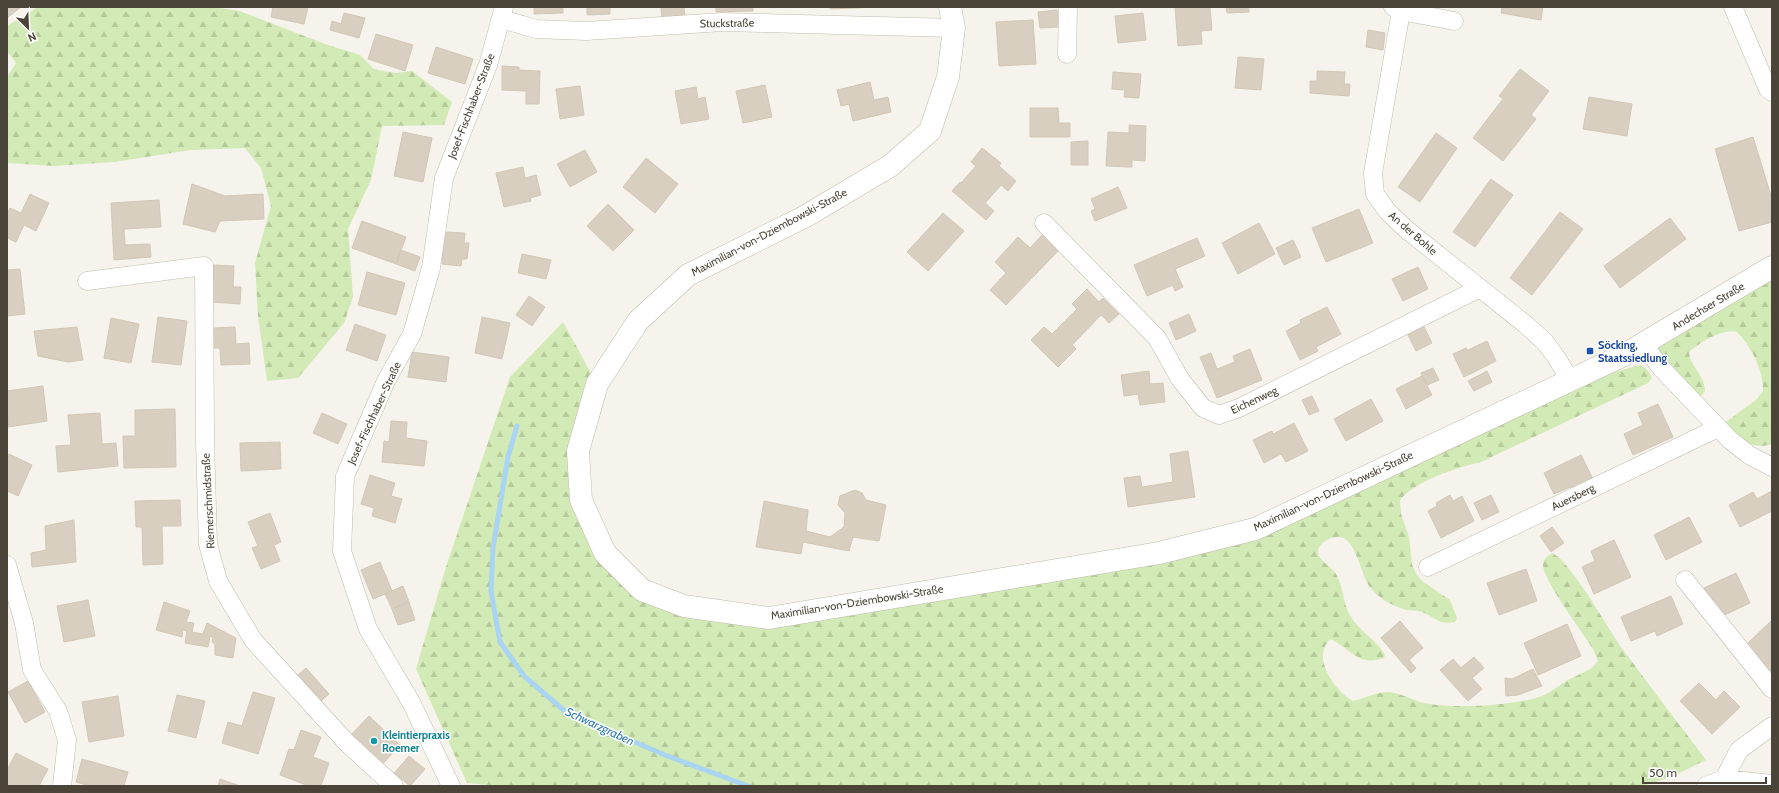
<svg xmlns="http://www.w3.org/2000/svg" width="1779" height="793" font-family="Cabin,sans-serif">
<style>
.forest{fill:url(#forest-firs)}
.lines{fill:none;stroke-linecap:round;stroke-linejoin:round}
.stream{stroke:#a9d4f2;stroke-width:5}
.building{fill:#d8cfc1;stroke:#d3c7b4}
.minor-casing{stroke:#c2bbae;stroke-width:19}
.tertiary-casing{stroke:#c2bbae;stroke-width:23}
.minor{stroke:#fff;stroke-width:18}
.tertiary{stroke:#fff;stroke-width:22}
.transit-dot{fill:#1a4fb4;stroke:#fff;stroke-width:1.5}
.culture-dot{fill:#0f9aa8;stroke:#fff;stroke-width:1.5}
.labels{text-anchor:middle;dominant-baseline:central;stroke-width:3;stroke-linejoin:round;paint-order:stroke}
.street-label{font-size:11px;fill:#4b4439;stroke:#fff}
.transit-label{font-size:11px;font-weight:bold;fill:#164399;stroke:#fff;text-anchor:start}
.culture-label{font-size:11px;font-weight:bold;fill:#0d838f;stroke:#fff;text-anchor:start}
.water-label{font-size:12px;font-style:italic;fill:#2e7ab2;stroke:#fff}
</style>
<defs>
<pattern id="forest-firs" width="22" height="20" patternUnits="userSpaceOnUse"><rect width="22" height="20" fill="#d2eab5"/><path d="M5 1l3.5 6h-7zM16 11l3.5 6h-7z" fill="#b6ca9c"/></pattern>
</defs>
<rect width="100%" height="100%" fill="#f6f3ec"/>
<!-- forest -->
<path class="forest" d="M38 7H212L240 11 325 44 360 55 374 69 395 73 412 71 452 102 444 125 382 126 371 180 348 229 353 297 344 323 298 378 267 381 258 316 255 263 271 206 261 168 245 148 191 150 114 162 54 166 7 163V77L16 63 7 51V26Z
M1772 267V444C1756 450 1730 440 1726 422L1757 399 1763 391C1764 371 1751 346 1737 332 1722 328 1700 343 1689 352 1690 367 1704 373 1705 391L1700 397 1695 398 1658 349 1655 342Z
M563 322 597 384 581 500 642 590 759 617 1255 529 1608 374 1640 365C1646 368 1649 371 1652 378L1648 383 1481 462C1455 468 1417 480 1400 500L1401 514 1409 537 1412 564 1416 574 1422 581 1450 600 1457 618 1455 622C1438 625 1438 619 1424 613 1419 610 1412 611 1407 610 1393 607 1377 597 1369 586 1360 572 1355 534 1336 537 1330 538 1323 541 1320 546 1312 558 1331 565 1336 574 1344 587 1342 603 1351 617 1360 632 1376 639 1385 655L1384 658C1358 667 1351 649 1331 639 1310 656 1335 692 1353 701 1365 698 1377 692 1389 692 1401 693 1412 700 1424 703 1453 709 1514 706 1542 696 1552 692 1559 685 1568 680 1580 673 1590 672 1598 661L1593 649C1583 633 1543 580 1543 565 1543 559 1548 556 1552 553 1571 561 1609 631 1624 651 1651 688 1679 724 1706 760L1671 777 1643 786H503L467 783 416 669 446 567 510 377Z"/>
<g class="lines">
<!-- stream -->
<path class="stream" d="M517 426 508 457 493 548 491 591 500 642 524 676 567 713 665 755 748 786"/>
</g>
<!-- building -->
<path class="building" d="M7 7H21L7 18Z
M273 7H308L304 24 271 17Z
M534 7H563V13L534 14Z
M587 7H610V14L587 15Z
M661 7H684L685 16 662 18Z
M716 7H753V11L716 12Z
M830 7H879L830 9Z
M1175 7H1210L1212 30 1201 31 1202 44 1178 46Z
M1226 7H1249V12L1227 13Z
M1502 7H1543L1541 20 1501 13Z
M1057 10 1059 27 1040 28 1038 12Z
M344 13 365 18 359 38 330 30 332 21 341 24Z
M1143 13 1146 40 1118 43 1115 16Z
M1033 20 1036 64 999 66 996 22Z
M1368 30 1385 33 1383 50 1366 47Z
M376 34 413 45 405 71 368 59Z
M436 47 473 59 465 84 428 73Z
M1238 57 1264 59 1261 90 1235 88Z
M502 66 519 67V70L540 71 539 104H526V91L502 90Z
M1520 69 1549 91 1531 115 1536 119 1503 161 1473 138 1503 99 1499 96Z
M1317 71 1345 72 1344 84H1350L1349 96 1310 93V81H1317Z
M1113 72 1141 74 1139 98 1124 97 1125 90 1112 89Z
M870 82 874 100 888 97 891 112 853 121 849 104 841 106 837 90Z
M765 85 772 117 743 123 736 91Z
M580 86 584 115 560 119 556 89Z
M696 87 698 99 705 97 709 119 681 124 675 91Z
M1589 97 1632 104 1627 136 1583 129Z
M1030 108H1058L1059 123H1070V137H1030Z
M1129 125 1146 126 1145 161 1132 160V167L1106 166 1108 132 1129 133Z
M403 132 432 138 423 182 394 176Z
M1436 133 1457 148 1420 202 1398 187Z
M1753 137 1772 199V222L1739 231 1715 149Z
M1088 141V165H1071V142Z
M982 148 1001 163 999 166 1016 181 1008 191 1001 185 985 203 994 211 986 220 952 191 960 182 961 183 976 166 971 162Z
M585 150 597 172 570 187 557 164Z
M646 158 678 184 655 213 623 187Z
M523 167 525 178 536 175 541 195 530 198 531 201 504 207 496 173Z
M1491 179 1513 195 1475 247 1453 232Z
M192 184 225 196 263 194 264 219 220 221 215 232 183 224Z
M1118 187 1127 208 1095 221 1091 211 1095 209 1091 199Z
M30 194 49 203 36 231 24 225 16 242 7 238V214L10 208 21 213Z
M159 200 161 227 124 229 125 245 150 244 151 257 114 260 111 203Z
M608 204 634 230 613 251 587 226Z
M1359 209 1373 243 1326 262 1312 228Z
M1560 212 1583 229 1532 295 1510 278Z
M943 213 964 231 928 271 907 252Z
M1670 218 1686 239 1620 288 1604 266Z
M362 221 406 237 396 264 352 248Z
M1259 223 1275 254 1238 274 1222 243Z
M444 232 465 233 464 243H469L467 259H462L461 266 442 264Z
M1044 233 1061 248 1006 305 990 290 1006 273 995 262 1018 237 1030 248Z
M1197 238 1205 256 1175 269 1183 287 1175 291 1173 285 1147 296 1134 265Z
M1293 240 1301 257 1284 265 1276 248Z
M401 250 420 257 415 271 396 264Z
M522 254 551 260 546 279 518 273Z
M213 265 234 266 233 287H241L240 304 212 302Z
M1418 267 1428 289 1403 301 1392 279Z
M20 269 25 314 7 316V270Z
M367 272 405 283 396 315 358 305Z
M1087 289 1099 302 1103 298 1119 314 1109 323 1101 315 1072 345 1076 349 1058 367 1031 340 1044 327 1052 334 1077 309 1072 304Z
M529 296 545 307 532 326 516 315Z
M1327 307 1341 334 1316 347 1318 351 1300 360 1286 331 1301 323 1300 320Z
M1189 314 1196 331 1176 340 1169 323Z
M158 317 187 321 181 365 152 362Z
M482 317 510 323 502 359 475 353Z
M111 318 139 324 131 363 104 358Z
M355 324 386 335 377 361 346 350Z
M1423 325 1432 343 1416 351 1407 333Z
M77 327 83 360 68 362 38 356 34 331Z
M235 327 236 344 249 343 250 364 221 365 220 348H214L213 328Z
M1487 341 1496 361 1464 377 1453 354 1466 348 1468 350Z
M1250 349 1262 380 1217 398 1200 357 1211 353 1217 369 1235 362 1233 356Z
M412 352 449 357 446 382 408 377Z
M1433 368 1439 380 1427 385 1421 373Z
M1149 371 1150 384 1163 383 1165 402 1140 405 1138 394 1124 396 1121 375Z
M1487 371 1492 382 1474 391 1468 381Z
M1422 376 1432 395 1406 409 1396 389Z
M43 386 47 421 8 427 7 391Z
M1312 396 1319 411 1309 415 1302 400Z
M1371 399 1383 421 1346 441 1334 419Z
M1658 404 1673 437 1633 455 1624 434 1643 425 1638 413Z
M175 409 176 467 124 468 123 436H135V410Z
M100 413 102 444 116 443 118 466 58 472 56 446 71 445 68 415Z
M322 413 347 424 338 444 313 433Z
M391 421 407 422 406 438 427 441 424 466 382 462 384 441 389 442Z
M1294 423 1308 451 1286 462 1281 454 1264 463 1253 440 1272 431 1273 434Z
M280 442 281 469 241 471 240 443Z
M1188 451 1195 497 1128 507 1124 478 1140 476 1142 487 1173 482 1170 454Z
M9 454 32 465 18 496 7 491V458Z
M1581 455 1594 481 1572 492 1570 487 1554 494 1544 473Z
M370 475 395 483 391 496 402 499 395 523 372 516 374 508 361 504Z
M855 490 862 493 866 500 886 505 879 541 853 537 849 551 803 542 801 554 756 547 764 501 808 510 806 531 830 537 844 527 845 513 838 505 840 496Z
M1772 491V511L1740 527 1729 505 1753 492 1757 499Z
M1450 495 1453 501 1462 496 1474 521 1441 538 1428 511 1437 506 1436 503Z
M1491 495 1499 512 1482 520 1474 503Z
M180 500 181 526H162L163 564 143 565 142 527H136L135 501Z
M270 513 281 542 274 545 280 561 261 569 252 548 258 546 248 522Z
M1689 517 1702 542 1666 560 1654 535Z
M74 520 76 562 32 567 31 553 46 550 45 526Z
M1552 527 1564 543 1551 552 1540 536Z
M1614 540 1631 577 1594 594 1582 567 1595 561 1591 551Z
M380 562 392 591 373 599 361 570Z
M1526 569 1537 601 1499 615 1487 583Z
M1736 573 1750 603 1718 618 1704 588Z
M403 586 409 602 392 609 385 594Z
M1671 596 1683 624 1657 636 1655 631 1631 641 1621 617Z
M88 600 95 636 64 642 57 606Z
M164 602 190 611 186 622 194 623 192 632 203 634 207 623 236 638 233 658 215 655V644L212 642 213 637 210 636 208 647 185 643 187 631 183 630 182 637 156 630Z
M409 602 415 620 398 625 392 609Z
M1772 620V672L1746 645Z
M1400 621 1423 648 1409 660 1416 668 1411 673 1381 638Z
M1567 624 1581 656 1538 675 1524 643Z
M1474 657 1484 668 1472 678 1482 689 1468 701 1440 670 1453 659 1461 668Z
M306 668 329 694 321 701 298 675Z
M1533 669 1542 686 1518 695 1506 696 1505 678 1512 679Z
M28 681 45 712 25 723 8 692Z
M1699 683 1716 700 1724 691 1740 707 1712 734 1680 701Z
M253 692 275 698 258 754 222 743 228 722 242 726Z
M177 695 205 701 196 738 168 731Z
M118 696 124 736 89 742 82 702Z
M369 716 400 745 380 767 349 737Z
M301 730 321 737 313 757 329 763 321 786H309L280 775 289 749 294 750Z
M16 753 48 769 39 786H7V770Z
M409 756 425 769 410 786 394 773Z
M82 759 128 772 124 786H91L76 782Z
M220 779 240 786H218Z"/>
<g class="lines">
<defs>
<path id="minor" d="M1393 7 1401 11 1454 21
M1733 7 1768 89 1772 92
M1401 11 1373 173 1375 194 1388 212 1407 230 1525 324 1545 342 1556 357 1570 380
M502 19 536 29 586 31 722 22 954 28
M1067 54 1068 7
M1044 223 1157 338 1180 379 1203 408 1219 415 1239 408 1480 288
M87 281 204 266 205 441 208 544 218 581 253 640 348 744 394 786
M1644 345 1661 368 1729 439 1749 455 1772 467
M7 565 24 623 32 670 58 711 67 740 62 786
M1428 567 1718 428
M1685 580 1772 689
M1724 779 1739 750 1772 726
M451 786 412 704 368 629 342 551 345 476 386 381 412 334 431 268 444 178 488 65 504 7
M1706 786 1724 779 1772 784"/>
<path id="tertiary" d="M950 7 954 28 948 77 930 131 890 166 806 216 688 275 638 321 597 384 578 451 581 500 605 553 642 590 684 606 769 618 1159 553 1255 529 1624 355 1772 267"/>
</defs>
<!-- minor casing -->
<use href="#minor" class="minor-casing"/>
<!-- tertiary casing -->
<use href="#tertiary" class="tertiary-casing"/>
<!-- minor -->
<use href="#minor" class="minor"/>
<!-- tertiary -->
<use href="#tertiary" class="tertiary"/>
</g>
<!-- markers -->
<rect class="transit-dot" x="1586" y="347" width="8" height="8" rx="2"/>
<circle class="culture-dot" cx="374" cy="741" r="4"/>
<g class="labels">
<!-- street labels -->
<g class="street-label">
<text transform="translate(727 23) rotate(-1)">Stuckstraße</text>
<text transform="translate(471 106) rotate(-69)">Josef-Fischhaber-Straße</text>
<text transform="translate(769 232) rotate(-28)">Maximilian-von-Dziembowski-Straße</text>
<text transform="translate(1413 233) rotate(41)">An der Bohle</text>
<text transform="translate(1708 306) rotate(-31)">Andechser Straße</text>
<text transform="translate(1254 400) rotate(-25)">Eichenweg</text>
<text transform="translate(374 413) rotate(-65)">Josef-Fischhaber-Straße</text>
<text transform="translate(1333 491) rotate(-25)">Maximilian-von-Dziembowski-Straße</text>
<text transform="translate(1573 497) rotate(-26)">Auersberg</text>
<text transform="translate(208 501) rotate(-93)">Riemerschmidstraße</text>
<text transform="translate(857 602) rotate(-9)">Maximilian-von-Dziembowski-Straße</text>
</g>
<!-- transit labels -->
<g class="transit-label">
<text x="1598" y="345">Söcking,<tspan x="1598" dy="13">Staatssiedlung</tspan></text>
</g>
<!-- culture labels -->
<g class="culture-label">
<text x="382" y="735">Kleintierpraxis<tspan x="382" dy="13">Roemer</tspan></text>
</g>
<!-- water labels -->
<g class="water-label">
<text transform="translate(600 726) rotate(25)">Schwarzgraben</text>
</g>
</g>
<!-- border -->
<rect width="1779" height="793" fill="none" stroke="#4b4439" stroke-width="16"/>
<!-- north arrow -->
<g transform="translate(28 28) rotate(156)" stroke="#ffffff" stroke-width="3" paint-order="stroke">
<path d="M0-3L7 15L0 10L-7 15Z" fill="#4b4439"/>
<text y="-6" font-size="11" font-weight="bold" text-anchor="middle" fill="#4b4439">N</text>
</g>
<!-- scale -->
<path d="M1643 777v6h123v-6" fill="none" stroke="#4b4439" stroke-width="2"/>
<text x="1649" y="777" font-size="12" fill="#4b4439" stroke="#ffffff" stroke-width="3" paint-order="stroke">50 m</text>
</svg>
